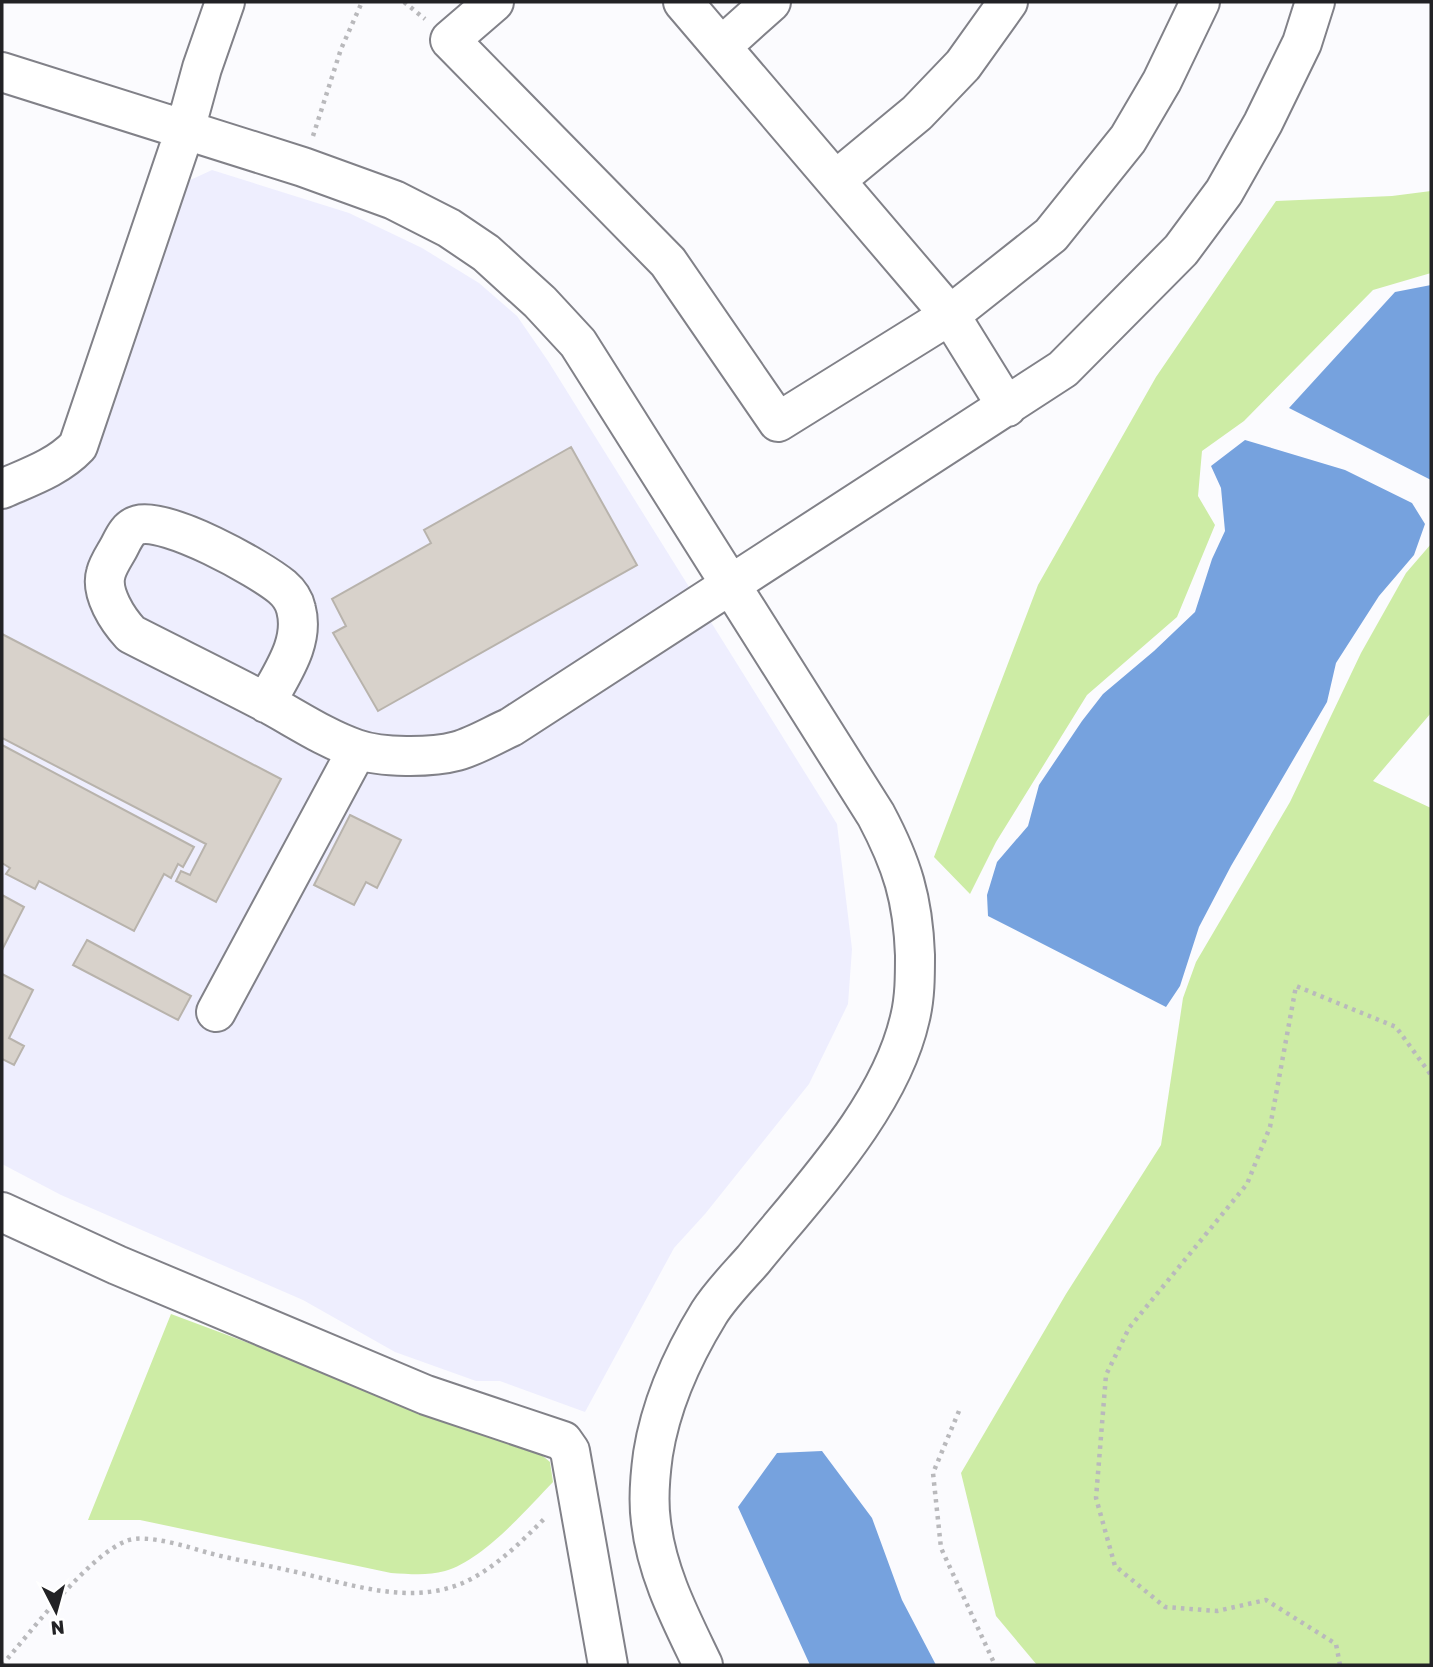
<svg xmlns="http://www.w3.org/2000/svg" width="1433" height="1667" font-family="Rubik,sans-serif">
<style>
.built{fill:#eeeefe}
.green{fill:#cdeca5}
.water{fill:#76a2de}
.building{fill:#d8d2cb;stroke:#b8b3ac;stroke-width:2}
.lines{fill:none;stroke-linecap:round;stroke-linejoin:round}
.minor-casing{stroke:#818188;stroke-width:42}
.path{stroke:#b9b9bc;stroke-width:4.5;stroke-dasharray:3.5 5;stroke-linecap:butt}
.minor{stroke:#fff;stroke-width:38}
</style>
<rect width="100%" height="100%" fill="#fbfbfe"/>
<!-- built -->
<path class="built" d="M212 170 349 213 422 248 479 283 517 316 548 361 837 824 852 949 848 1004 809 1084 705 1214 674 1248 585 1412 500 1381H476L395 1352 303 1300 61 1195 2 1164V498L52 478 186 182Z"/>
<!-- green -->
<path class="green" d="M1431 191V273L1373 290 1244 421 1202 451 1198 496 1215 525 1177 617 1087 695 996 842 970 894 934 857 1038 585 1156 377 1276 201 1392 196Z
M1431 544V713L1373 781 1431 808V1665H1037L996 1616 961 1473 1066 1294 1161 1145 1183 998 1196 962 1290 802 1361 653 1406 573Z
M171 1314 537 1451 550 1462 553 1482C526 1510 483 1560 445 1571 427 1576 410 1574 391 1573L140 1520H88Z"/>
<!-- water -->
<path class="water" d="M1431 285V480L1289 408 1395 292Z
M1245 440 1345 470 1412 503 1425 524 1414 555 1379 596 1336 663 1327 702 1231 866 1199 927 1180 986 1166 1007 988 916 987 895 997 862 1028 826 1039 785 1082 721 1103 694 1154 651 1195 612 1212 559 1225 531 1221 488 1211 466Z
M822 1451 872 1518 902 1600 936 1665H810L738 1507 777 1453Z"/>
<!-- building -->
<path class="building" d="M571 447 637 565 378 711 333 633 346 626 332 599 431 543 424 530Z
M2 634 281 779 216 902 176 881 181 871 190 875 206 844 2 738Z
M2 745 194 847 183 867 178 864 171 878 164 874 134 931 39 881 35 889 6 874 10 868 2 863Z
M350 815 401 840 377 888 366 882 354 905 314 885Z
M2 895 24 907 2 950Z
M87 940 191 996 178 1020 73 965Z
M2 974 33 990 9 1038 24 1046 14 1065 2 1059Z"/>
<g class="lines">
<defs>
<path id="minor" d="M494 2 450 40 668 262 778 422 950 315 1051 235 1128 139 1162 81 1200 2
M683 2 950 315 1007 407
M722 46 771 2
M2 72 303 167 394 200 449 228 486 253 540 302 578 343 876 815C902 864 913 899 915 955 915 976 915 998 910 1018 890 1107 809 1191 753 1260 738 1277 721 1294 709 1313 682 1357 661 1403 653 1454 650 1476 648 1501 651 1522 657 1574 681 1619 703 1665
M836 180 917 113 963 65 1008 2
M2 489C29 477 57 468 78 446L185 130 202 68 225 2
M266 703C281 674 305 643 296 609 294 600 289 593 282 587 259 568 167 517 138 525 127 528 123 540 118 549 114 556 108 565 106 573 100 593 118 620 131 634 176 657 221 679 265 702 295 718 324 738 356 749 381 758 431 758 457 751 475 746 493 735 511 727L1063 369 1181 250 1224 192 1263 123 1302 43 1315 2
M216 1012 357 750
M2 1212 117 1265 426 1395 563 1441 570 1451 608 1665"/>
</defs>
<!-- minor casing -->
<use href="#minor" class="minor-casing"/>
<!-- path -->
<path class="path" d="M404 2 425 19
M313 136 341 49 362 2
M959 1411 933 1473 941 1548 995 1665
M2 1665C31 1632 87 1557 126 1541 146 1533 188 1547 209 1553 235 1560 261 1564 287 1570 345 1582 412 1609 469 1580 500 1564 523 1540 547 1516
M1340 1665 1336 1644 1266 1600 1217 1611 1165 1607 1115 1566 1096 1498 1106 1375 1129 1328 1247 1184 1270 1127 1296 986 1396 1027 1431 1075"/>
<!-- minor -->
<use href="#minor" class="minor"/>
</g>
<!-- border -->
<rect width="1433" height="1667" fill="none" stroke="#222225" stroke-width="7"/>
<!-- north arrow -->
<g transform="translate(56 1611) rotate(174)" stroke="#ffffff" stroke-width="5" paint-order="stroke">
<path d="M0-5L12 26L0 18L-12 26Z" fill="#222225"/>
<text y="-10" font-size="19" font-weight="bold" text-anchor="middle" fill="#222225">N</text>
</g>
</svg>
